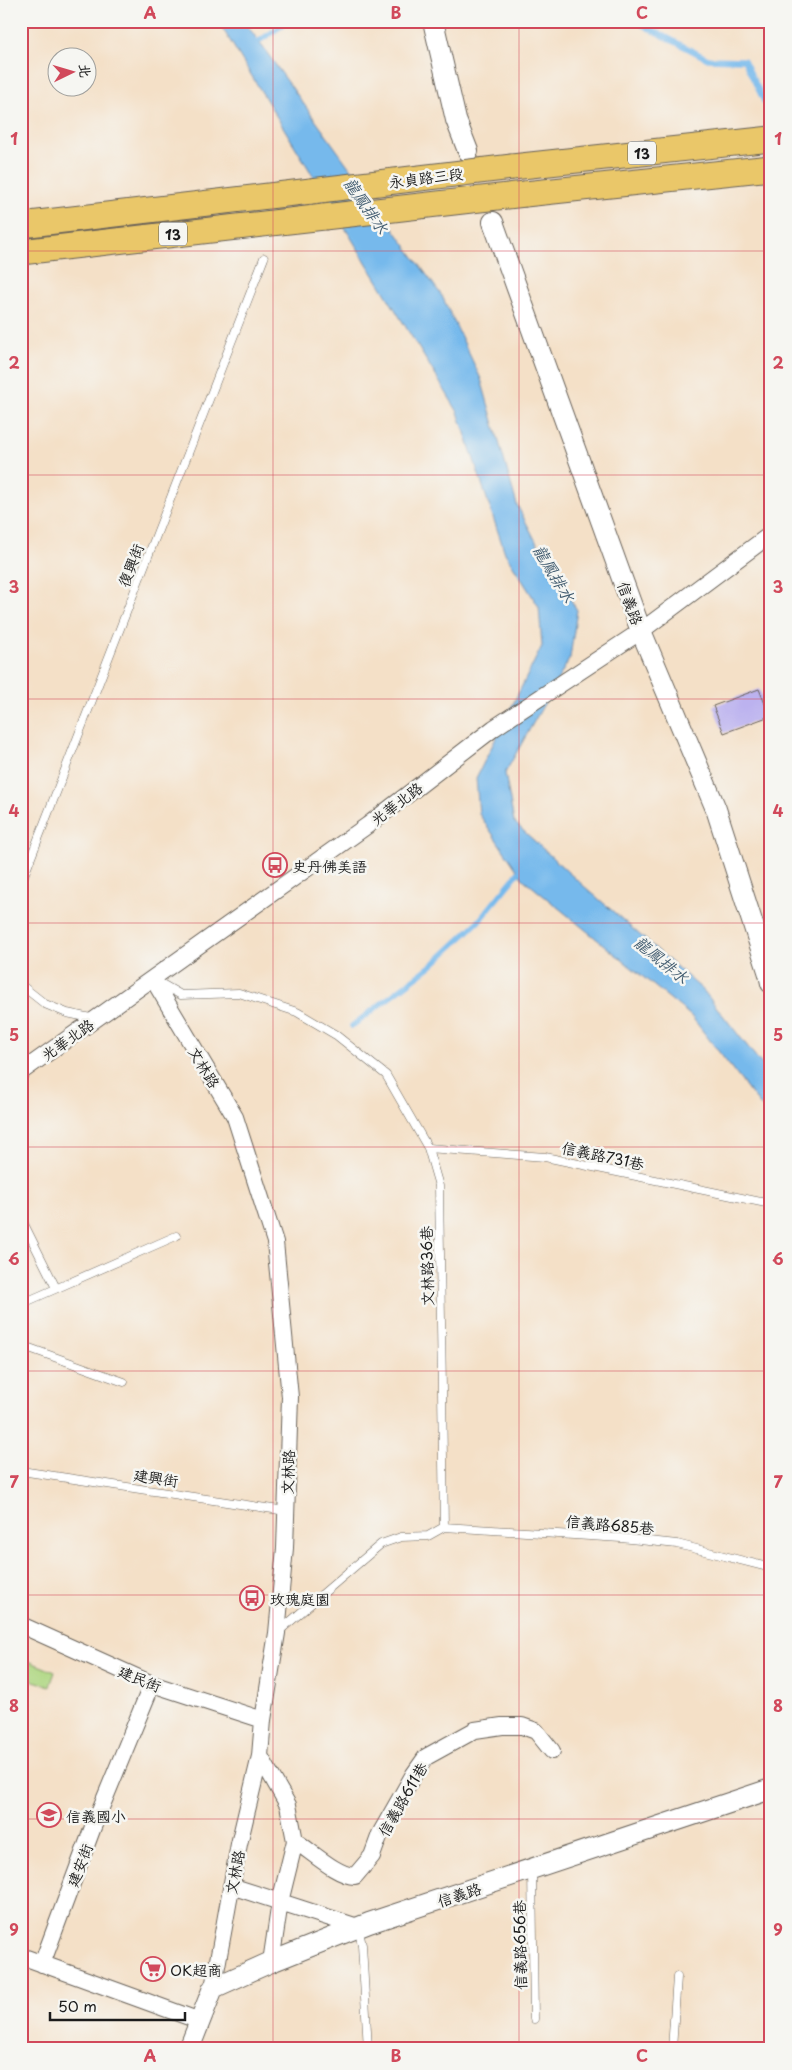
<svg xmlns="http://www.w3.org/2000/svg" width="792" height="2070" font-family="'Playpen Sans','LXGW WenKai TC',sans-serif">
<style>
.green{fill:#afd782;stroke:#667a4f}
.water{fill:#76b9ec;stroke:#496a84}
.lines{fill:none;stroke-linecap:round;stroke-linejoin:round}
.stream{stroke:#76b9ec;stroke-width:5.5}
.building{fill:#bcb2ef}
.service-casing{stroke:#686158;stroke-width:9}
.minor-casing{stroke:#686158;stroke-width:18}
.tertiary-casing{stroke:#686158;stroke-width:22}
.primary-casing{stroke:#686158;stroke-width:27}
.service{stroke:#fff;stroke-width:8}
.minor{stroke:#fff;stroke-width:16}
.tertiary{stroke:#fff;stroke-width:20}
.primary{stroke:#eac769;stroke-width:25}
.primary-bridge-casing{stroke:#686158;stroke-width:27;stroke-linecap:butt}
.primary-bridge{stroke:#eac769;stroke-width:25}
.grid{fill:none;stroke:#d1495b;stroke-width:1;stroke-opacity:0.55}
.labels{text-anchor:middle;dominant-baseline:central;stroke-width:5;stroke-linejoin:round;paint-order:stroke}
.shield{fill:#f6f6f2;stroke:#5d5d5c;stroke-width:1}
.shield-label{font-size:14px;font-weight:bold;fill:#1c1c1c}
.street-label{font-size:15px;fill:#1c1c1c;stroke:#f6f6f2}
.poi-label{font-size:15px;fill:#1c1c1c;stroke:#f6f6f2;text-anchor:start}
.water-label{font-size:16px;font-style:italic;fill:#405b6f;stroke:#f6f6f2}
.neatline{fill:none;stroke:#d1495b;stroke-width:2}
.grid-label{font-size:16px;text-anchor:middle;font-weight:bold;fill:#d1495b}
</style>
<rect width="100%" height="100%" fill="#f6f6f2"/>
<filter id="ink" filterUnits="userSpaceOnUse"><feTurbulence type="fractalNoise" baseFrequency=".02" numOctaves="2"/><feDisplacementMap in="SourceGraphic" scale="10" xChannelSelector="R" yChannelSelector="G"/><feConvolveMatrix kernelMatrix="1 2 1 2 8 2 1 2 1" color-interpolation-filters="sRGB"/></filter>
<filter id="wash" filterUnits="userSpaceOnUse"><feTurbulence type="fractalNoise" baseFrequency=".0096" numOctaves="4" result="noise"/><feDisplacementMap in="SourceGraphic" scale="20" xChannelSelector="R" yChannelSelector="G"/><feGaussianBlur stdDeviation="1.12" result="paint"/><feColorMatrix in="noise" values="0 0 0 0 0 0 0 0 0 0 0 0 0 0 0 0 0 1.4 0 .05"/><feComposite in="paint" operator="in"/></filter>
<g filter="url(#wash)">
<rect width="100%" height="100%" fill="#f4e0c7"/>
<!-- green -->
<path class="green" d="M21 1658 55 1672 50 1686 21 1677Z"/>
<!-- water -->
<path class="water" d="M218 21H244L442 296 481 379 517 505 540 549 577 610 570 658 505 773 514 822 569 873 703 990 771 1076V1119L691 1016 523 879 479 814 476 778 542 646 539 607 505 553 458 412Z"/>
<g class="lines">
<!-- stream -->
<path class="stream" d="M635 21 708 59 744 60 765 103
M253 45 289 21
M352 1026 432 965 478 922 523 867"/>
</g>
<g id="blocks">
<!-- building -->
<path class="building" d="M759 689 770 716 724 733 713 706Z"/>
</g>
</g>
<g filter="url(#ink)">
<use href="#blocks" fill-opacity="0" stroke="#686158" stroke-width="1"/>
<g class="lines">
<defs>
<path id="service" d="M21 883 264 258
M160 983 181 995 239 993 297 1012 336 1035 386 1075 428 1148 439 1186 444 1527 428 1536 401 1537 381 1544 278 1632
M21 985 45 1004 67 1013 95 1019
M428 1148 545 1157 771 1204
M21 1218 56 1288
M21 1304 176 1236
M21 1345 124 1382
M21 1471 286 1511
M444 1527 621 1538 677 1544 771 1568
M532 1869 534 2019
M358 1927 362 1945 368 2049
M672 2049 677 1977"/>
<path id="minor" d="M153 979 235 1117 275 1242 290 1397 285 1548 277 1633 263 1720 260 1756 239 1844 213 1988
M21 1072 368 825 494 728 641 631 771 534
M21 1625 152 1684 263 1720
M260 1756 288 1805 295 1841 280 1902 271 1962
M295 1841C311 1851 337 1876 355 1876L372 1856 380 1834 414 1774 426 1757 475 1730 502 1726H522L536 1731 552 1751
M231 1886 358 1927
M21 1956 200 2021
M42 1964 93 1827 152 1684"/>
<path id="tertiary" d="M433 21 456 120 468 151
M493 222 641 631 716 809 769 974 771 983
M189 2049 213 1988 271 1962 369 1923 771 1789"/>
<path id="primary" d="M512 167 771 139
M525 194 771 168
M21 225 311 191
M21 252 324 217"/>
</defs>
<!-- service casing -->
<use href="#service" class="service-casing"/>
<!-- minor casing -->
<use href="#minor" class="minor-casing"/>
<!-- tertiary casing -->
<use href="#tertiary" class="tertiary-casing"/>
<!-- primary casing -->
<use href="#primary" class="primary-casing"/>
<!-- service -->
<use href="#service" class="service"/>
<!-- minor -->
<use href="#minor" class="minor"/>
<!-- tertiary -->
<use href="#tertiary" class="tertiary"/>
<!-- primary -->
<use href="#primary" class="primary"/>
<defs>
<path id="primary-bridge" d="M311 191 512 167
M324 217 525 194"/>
</defs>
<!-- primary-bridge casing -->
<use href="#primary-bridge" class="primary-bridge-casing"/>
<!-- primary-bridge -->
<use href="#primary-bridge" class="primary-bridge"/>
</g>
</g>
<!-- grid -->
<path class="grid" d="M273 21V2049M519 21V2049M21 251H771M21 475H771M21 699H771M21 923H771M21 1147H771M21 1371H771M21 1595H771M21 1819H771"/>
<!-- icons -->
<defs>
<symbol id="bus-ring" viewBox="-11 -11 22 22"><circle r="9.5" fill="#f6f6f2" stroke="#d1495b" stroke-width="1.5"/><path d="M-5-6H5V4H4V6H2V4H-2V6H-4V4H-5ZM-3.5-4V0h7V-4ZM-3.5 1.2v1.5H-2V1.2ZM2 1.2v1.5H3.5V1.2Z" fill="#d1495b"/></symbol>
<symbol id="school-ring" viewBox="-11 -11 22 22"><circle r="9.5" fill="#f6f6f2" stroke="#d1495b" stroke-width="1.5"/><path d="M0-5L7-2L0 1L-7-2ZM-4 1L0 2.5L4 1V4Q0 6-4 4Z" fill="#d1495b"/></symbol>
<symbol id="supermarket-ring" viewBox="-11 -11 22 22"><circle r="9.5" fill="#f6f6f2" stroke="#d1495b" stroke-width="1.5"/><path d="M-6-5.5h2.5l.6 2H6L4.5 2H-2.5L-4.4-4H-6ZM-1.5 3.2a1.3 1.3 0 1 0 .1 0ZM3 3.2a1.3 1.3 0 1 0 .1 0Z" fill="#d1495b"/></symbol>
</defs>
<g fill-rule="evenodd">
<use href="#bus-ring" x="261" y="851" width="28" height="28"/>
<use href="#bus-ring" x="238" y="1584" width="28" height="28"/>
<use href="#school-ring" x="35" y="1801" width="28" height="28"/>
<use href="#supermarket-ring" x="139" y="1955" width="28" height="28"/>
</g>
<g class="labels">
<!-- shield labels -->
<g class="shield">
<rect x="628" y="141.5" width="28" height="23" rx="4"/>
<rect x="159" y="222.5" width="28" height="23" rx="4"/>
</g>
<g class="shield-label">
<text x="642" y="153">13</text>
<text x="173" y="234">13</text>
</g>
<!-- street labels -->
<g class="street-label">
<text transform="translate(426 177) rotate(-7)">永貞路三段</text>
<text transform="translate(130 565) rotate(-69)">復興街</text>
<text transform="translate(631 603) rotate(70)">信義路</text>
<text transform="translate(396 803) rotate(-37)">光華北路</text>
<text transform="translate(67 1039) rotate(-35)">光華北路</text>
<text transform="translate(205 1067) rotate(59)">文林路</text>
<text transform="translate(603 1155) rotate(12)">信義路731巷</text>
<text transform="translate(426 1266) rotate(-91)">文林路36巷</text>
<text transform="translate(287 1472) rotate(-88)">文林路</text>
<text transform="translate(156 1477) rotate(9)">建興街</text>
<text transform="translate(610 1524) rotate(5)">信義路685巷</text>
<text transform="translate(140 1678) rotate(22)">建民街</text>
<text transform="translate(402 1799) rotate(-60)">信義路611巷</text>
<text transform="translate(79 1865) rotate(-69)">建安街</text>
<text transform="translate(234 1872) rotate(-79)">文林路</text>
<text transform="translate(459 1894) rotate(-18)">信義路</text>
<text transform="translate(519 1945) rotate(-91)">信義路656巷</text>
</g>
<!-- poi labels -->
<g class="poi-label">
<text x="292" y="865">史丹佛美語</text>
<text x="270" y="1598">玫瑰庭園</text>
<text x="66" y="1815">信義國小</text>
<text x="170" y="1969">OK超商</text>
</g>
<!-- water labels -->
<g class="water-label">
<text transform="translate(367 205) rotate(55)">龍鳳排水</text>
<text transform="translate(555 573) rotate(59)">龍鳳排水</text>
<text transform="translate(662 959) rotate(39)">龍鳳排水</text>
</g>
</g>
<!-- margin -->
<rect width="792" height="2070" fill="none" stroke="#f6f6f2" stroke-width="55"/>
<!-- north arrow -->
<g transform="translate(72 72) rotate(85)"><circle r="24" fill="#f6f6f2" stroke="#9f9f9c"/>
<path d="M0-4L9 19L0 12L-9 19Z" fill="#d1495b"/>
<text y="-8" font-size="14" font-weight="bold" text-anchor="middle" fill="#1c1c1c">北</text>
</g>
<!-- scale -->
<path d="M50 2012v8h135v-8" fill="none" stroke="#1c1c1c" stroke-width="2.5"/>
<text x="58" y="2012" font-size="15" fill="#1c1c1c" stroke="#f6f6f2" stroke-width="4" paint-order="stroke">50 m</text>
<rect x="28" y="28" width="736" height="2014" class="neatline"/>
<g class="grid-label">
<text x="150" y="19">A</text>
<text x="396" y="19">B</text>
<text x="642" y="19">C</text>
<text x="14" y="145">1</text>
<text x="778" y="145">1</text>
<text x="14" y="369">2</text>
<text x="778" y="369">2</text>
<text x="14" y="593">3</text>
<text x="778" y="593">3</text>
<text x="14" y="817">4</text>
<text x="778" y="817">4</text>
<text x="14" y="1041">5</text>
<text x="778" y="1041">5</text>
<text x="14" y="1265">6</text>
<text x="778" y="1265">6</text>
<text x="14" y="1488">7</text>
<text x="778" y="1488">7</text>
<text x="14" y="1712">8</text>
<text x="778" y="1712">8</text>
<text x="14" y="1936">9</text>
<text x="778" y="1936">9</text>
<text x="150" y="2062">A</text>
<text x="396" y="2062">B</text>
<text x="642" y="2062">C</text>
</g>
</svg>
